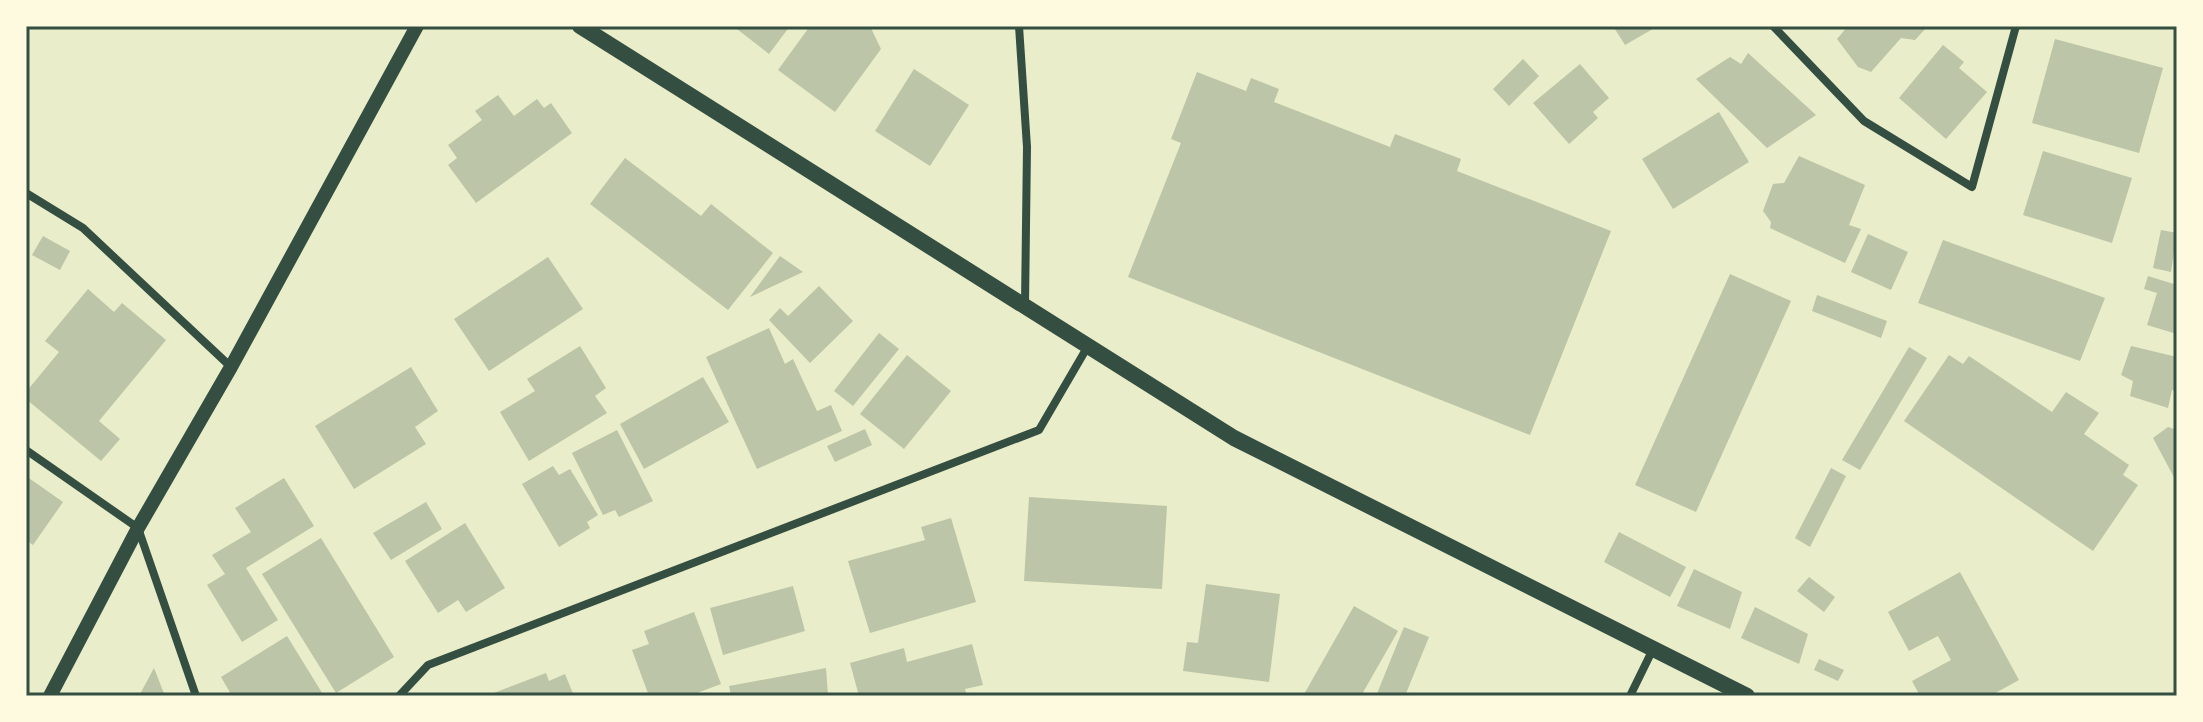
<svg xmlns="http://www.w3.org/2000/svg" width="2203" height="722" font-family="Manrope,sans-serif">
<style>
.building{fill:#bcc5a7}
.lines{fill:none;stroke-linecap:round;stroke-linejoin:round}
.minor{stroke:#344e41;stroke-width:8}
.tertiary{stroke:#344e41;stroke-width:14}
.secondary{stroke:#344e41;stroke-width:16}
.neatline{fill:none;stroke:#344e41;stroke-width:3}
</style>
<rect width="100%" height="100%" fill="#e9edc9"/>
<!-- building -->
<path class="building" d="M733 26H790L769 54Z
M810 26H870L881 49 835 112 778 70Z
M1613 26H1658L1625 45Z
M1848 26H1928L1915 40 1901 38 1871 72 1858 67 1837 39Z
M2055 39 2163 68 2139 153 2032 123Z
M1943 45 1964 62 1959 68 1987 92 1946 139 1899 98Z
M1748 53 1816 115 1767 148 1696 79 1730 57 1741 64Z
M1523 59 1539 76 1509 106 1493 89Z
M1580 64 1609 98 1593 112 1598 118 1569 144 1533 103Z
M914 69 969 105 930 166 875 131Z
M1197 72 1246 91 1251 78 1279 89 1274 102 1390 147 1395 134 1461 159 1457 171 1611 231 1530 435 1128 277 1181 143 1171 139Z
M498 95 514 116 537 99 544 108 551 103 572 133 476 203 448 165 457 158 448 145 482 120 475 111Z
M1719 112 1749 162 1673 209 1642 159Z
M2043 151 2132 178 2112 243 2023 215Z
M1799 156 1865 185 1849 225 1861 229 1845 263 1770 228 1771 222 1763 211 1773 184 1784 183Z
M625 158 701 216 711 204 773 253 728 310 590 204Z
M2161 230 2177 233 2171 272 2153 268Z
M1868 234 1908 252 1891 290 1851 272Z
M43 236 70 251 60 270 32 255Z
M1943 240 2105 298 2080 361 1918 303Z
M780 256 803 272 750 297Z
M548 257 583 309 489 371 454 319Z
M1730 274 1791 301 1696 512 1635 485Z
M2148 276 2177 285V334L2147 325 2157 293 2144 289Z
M819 286 853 321 810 363 769 320 780 308 788 316Z
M88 289 114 312 122 303 166 340 99 421 120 439 101 461 26 399V392L59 352 45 341Z
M1817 295 1887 321 1881 338 1812 311Z
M769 328 785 364 793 359 817 411 831 405 842 431 757 469 706 357Z
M879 333 899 349 853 406 834 391Z
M580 346 606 388 595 396 607 413 529 461 500 412 535 391 527 379Z
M2131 346 2177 357V391L2172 390 2168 408 2130 396 2133 381 2121 375Z
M1909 347 1927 358 1860 470 1842 460Z
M907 355 951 391 904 449 860 414Z
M1949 355 1963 364 1969 356 2052 412 2066 392 2099 413 2084 434 2129 465 2123 475 2138 485 2093 551 1904 421Z
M411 367 438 411 415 427 426 444 354 489 315 426Z
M703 377 729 422 644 469 620 424Z
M2168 427 2177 430V483L2153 438Z
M865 429 872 445 835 462 827 446Z
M617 430 653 501 619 517 615 510 603 515 572 453Z
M553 466 559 475 570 469 598 515 587 522 590 528 559 547 522 484Z
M1831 468 1846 476 1810 547 1795 538Z
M26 476 63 502 33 545 26 540Z
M284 478 314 526 246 568 278 620 242 642 207 585 225 574 212 555 251 532 235 508Z
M1029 497 1167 506 1162 589 1024 581Z
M426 502 442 529 391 560 373 533Z
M951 518 976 602 870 633 848 561 925 540 921 527Z
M465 523 505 588 466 612 458 600 438 613 405 561Z
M1619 532 1686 567 1670 597 1604 562Z
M321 538 394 657 336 693 262 574Z
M1694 569 1742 592 1730 629 1677 606Z
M1960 572 2019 680 1990 696H1920L1912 681 1951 660 1938 636 1909 651 1888 612Z
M1809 577 1835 597 1824 612 1797 591Z
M1206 584 1280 594 1269 682 1183 671 1187 642 1198 643Z
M793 586 805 631 723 655 710 608Z
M1354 606 1398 631 1361 696H1303Z
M1755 607 1808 634 1799 664 1741 638Z
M694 612 721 684 689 696H649L632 650 649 644 644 631Z
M1404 627 1429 637 1405 696H1376Z
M287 636 324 696H232L221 677Z
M972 644 983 685 965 689 967 696H859L850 663 904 648 907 662Z
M1819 659 1844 670 1838 681 1814 670Z
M154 668 165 696H139Z
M826 668 828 695 731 696 729 686Z
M546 673 549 681 565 674 574 696H486Z"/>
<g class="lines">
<!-- minor -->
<path class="minor" d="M1019 26 1027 147 1025 305
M1773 26 1864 121 1972 187 2016 26
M26 193 83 228 231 367
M26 450 138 528 196 696
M399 696 428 665 1039 430 1088 346
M1630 696 1653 649"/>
<!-- tertiary -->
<path class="tertiary" d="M50 696 138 528 231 367 417 26"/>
<!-- secondary -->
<path class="secondary" d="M580 26 1234 438 1747 696"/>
</g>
<!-- border -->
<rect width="2203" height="722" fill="none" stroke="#fefae0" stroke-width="56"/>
<rect x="28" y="28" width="2147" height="666" class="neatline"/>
</svg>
